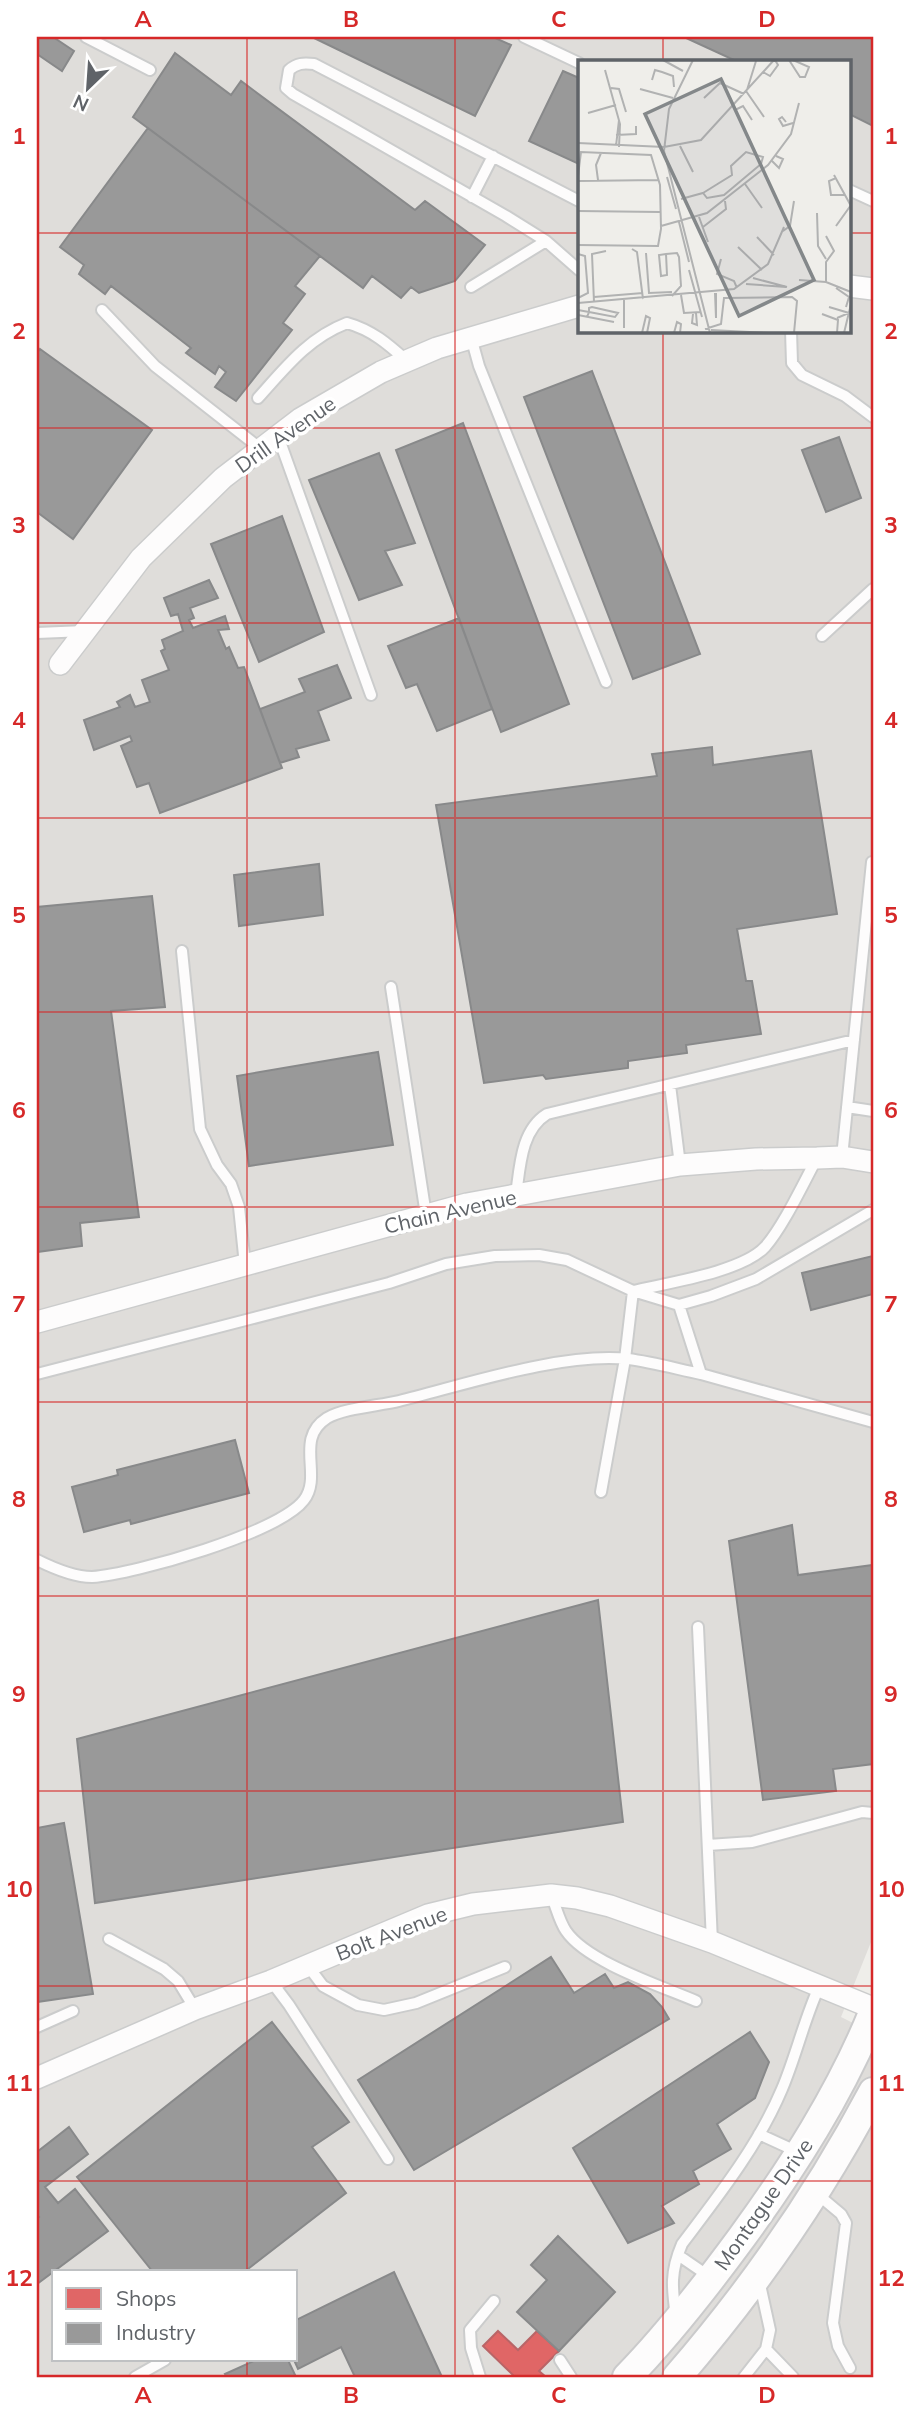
<svg xmlns="http://www.w3.org/2000/svg" width="910" height="2414" font-family="Mulish,sans-serif">
<style>
.industrial{fill:#dfddda;fill-rule:evenodd}
.shops{fill:#e06666;stroke:#b96567;stroke-width:2}
.industry{fill:#999;stroke:#88898a;stroke-width:2}
.lines{fill:none;stroke-linecap:round;stroke-linejoin:round}
.service-casing{stroke:#cbcccc;stroke-width:14}
.minor-casing{stroke:#cbcccc;stroke-width:24}
.secondary-casing{stroke:#cacacb;stroke-width:32}
.service{stroke:#fdfcfc;stroke-width:10}
.minor{stroke:#fdfcfc;stroke-width:21}
.secondary{stroke:#fdfcfc;stroke-width:28}
.grid{fill:none;stroke:#d62828;stroke-width:2;stroke-opacity:0.55}
.labels{text-anchor:middle;dominant-baseline:central;stroke-width:7;stroke-linejoin:round;paint-order:stroke}
.street-label{font-size:21px;fill:#5f6368;stroke:#fff}
.inset-road{fill:none;stroke:#b1b2b2;stroke-width:2}
.view{fill:#84888a;fill-opacity:0.15;stroke:#84888a;stroke-width:3.5}
.inset-edge{fill:none;stroke:#5f6368;stroke-width:3.5}
.neatline{fill:none;stroke:#d62828;stroke-width:2.5}
.grid-label{font-size:23px;text-anchor:middle;font-weight:bold;fill:#d62828}
</style>
<rect width="100%" height="100%" fill="#efeeea"/>
<!-- industrial -->
<path class="industrial" d="M37 37H873V1937L841 2017 873 2033V2377H37ZM579 61H849V331H579ZM54 2272H296V2360H54Z"/>
<!-- shops -->
<path class="shops" d="M498 2331 518 2350 537 2331 559 2351 539 2371 546 2377H515L483 2346Z"/>
<!-- industry -->
<path class="industry" d="M37 37H53L74 51 62 71 37 54Z
M312 37H493L511 45 475 116Z
M684 37H873V126L849 114V61H736Z
M175 53 231 95 241 81 415 210 425 201 485 245 455 281 419 293 411 287 401 298 372 276 363 288 133 117Z
M563 71 579 78V164L529 141Z
M148 128 320 256 295 286 305 294 283 323 292 330 236 401 215 387 226 372 219 366 215 374 186 353 191 348 111 286 105 294 79 274 84 265 60 247Z
M40 349 152 430 73 539 37 512V353Z
M592 371 700 654 633 679 524 397Z
M463 423 569 704 501 732 396 450Z
M839 437 861 498 826 512 802 450Z
M379 453 415 543 385 551 402 585 359 600 309 480Z
M282 516 324 632 259 662 211 544Z
M209 580 218 598 190 608 194 618 189 620 193 628 225 616 229 629 218 630 226 649 229 647 238 668 244 667 282 768 160 813 149 783 137 787 121 746 132 741 130 736 94 750 84 720 120 707 117 702 130 695 135 707 150 702 142 680 169 670 161 651 165 649 162 640 183 631 178 614 171 616 164 598Z
M459 618 492 709 437 731 417 684 406 688 388 646Z
M337 665 351 698 318 711 329 740 296 749 299 757 280 763 260 709 305 692 299 679Z
M712 747 713 765 811 751 837 914 737 929 746 981H752L761 1034 686 1045 687 1053 628 1061V1068L546 1079 543 1075 484 1083 436 805 657 776 652 754Z
M319 864 323 915 239 926 234 875Z
M152 896 165 1007 111 1011 139 1217 80 1223 82 1246 37 1252V907Z
M378 1052 393 1145 249 1166 237 1076Z
M873 1256V1294L811 1310 802 1273Z
M235 1440 249 1493 131 1524 130 1520 84 1532 72 1487 118 1475 117 1470Z
M792 1525 798 1575 873 1565V1764L833 1769 836 1791 763 1800 729 1541Z
M598 1600 623 1822 95 1903 77 1739Z
M64 1823 93 1994 37 2002V1828Z
M551 1957 574 1993 605 1974 614 1988 628 1982 650 1994 662 2007 669 2019 414 2170 358 2080Z
M272 2022 349 2122 312 2147 346 2193 244 2272H153L77 2177Z
M750 2032 769 2062 755 2098 717 2124 731 2149 693 2171 699 2184 662 2206 674 2223 628 2243 573 2148Z
M69 2127 88 2154 45 2187 58 2203 75 2189 108 2231 37 2284V2219L39 2217 37 2215V2152Z
M558 2236 615 2292 559 2351 517 2312 547 2280 531 2265Z
M394 2272 442 2377H355L341 2347 298 2369 294 2360H296V2320Z
M256 2360H288L296 2377H227L225 2374Z"/>
<g class="lines">
<defs>
<path id="service" d="M86 37 150 70
M524 37 579 63
M849 190 873 201
M472 197 493 156
M579 201 314 64C303 63 297 63 289 70L286 88 293 94 506 216 546 241 579 270
M471 287 546 241
M102 310 155 366 261 449
M791 331 792 363 802 375 845 396 873 417
M471 337 479 366 606 682
M258 398C285 368 308 338 347 323 372 330 388 344 407 361
M278 436 371 695
M37 633 85 631
M822 636 873 589
M182 951 200 1129 217 1165 231 1184 239 1207 245 1265
M391 987 426 1215
M670 1085 680 1165
M847 1107 873 1111
M842 1157 872 862
M516 1195C520 1166 521 1130 547 1114L854 1040
M679 1305 701 1374 873 1422
M37 1374 389 1283 446 1264 495 1256 539 1255 567 1260 633 1291 679 1305 711 1296 756 1279 873 1210
M601 1492 625 1359 633 1291C667 1283 742 1272 765 1247 783 1227 804 1182 817 1158
M37 1560C53 1568 74 1577 92 1577 135 1574 279 1533 304 1500 323 1475 294 1439 327 1418 344 1408 378 1406 399 1401 464 1385 562 1352 628 1359 652 1362 677 1369 701 1374
M698 1627 712 1942
M708 1845 752 1842 862 1812 873 1813
M551 1895C556 1906 559 1921 566 1931 587 1962 661 1986 696 2001
M109 1939 164 1969 178 1981 195 2009
M308 1966 323 1986 358 2005 384 2010 416 2003 505 1967
M271 1981 289 2005 388 2159
M37 2027 73 2011
M759 2134 798 2152
M816 2193 841 2214 846 2223 833 2323 838 2346 850 2368
M678 2255 710 2277
M676 2317C672 2288 670 2272 682 2244 719 2195 758 2146 782 2089 796 2056 804 2020 819 1987
M766 2349 793 2377
M560 2360 571 2377
M135 2377 165 2360
M480 2377 471 2348 470 2330 494 2301
M744 2377 766 2349 770 2330 759 2280"/>
<path id="minor" d="M849 286 873 289
M60 664 141 558 223 478 300 419 381 372 437 348 579 306
M37 1322 467 1204 680 1165 756 1159 817 1158 842 1157 873 1162
M37 2078 195 2009 271 1981 428 1915 473 1904 551 1895 577 1898 610 1906 712 1942 873 2008"/>
<path id="secondary" d="M627 2377C669 2334 706 2286 742 2237 793 2167 840 2094 873 2013
M677 2377C754 2288 818 2196 873 2092"/>
</defs>
<!-- service casing -->
<use href="#service" class="service-casing"/>
<!-- minor casing -->
<use href="#minor" class="minor-casing"/>
<!-- secondary casing -->
<use href="#secondary" class="secondary-casing"/>
<!-- service -->
<use href="#service" class="service"/>
<!-- minor -->
<use href="#minor" class="minor"/>
<!-- secondary -->
<use href="#secondary" class="secondary"/>
</g>
<!-- grid -->
<path class="grid" d="M247 37V2272M455 37V2377M663 37V61M37 233H579M849 233H873M663 331V2377M37 428H873M37 623H873M37 818H873M37 1012H873M37 1207H873M37 1402H873M37 1596H873M37 1791H873M37 1986H873M37 2181H873M247 2360V2377"/>
<g class="labels">
<!-- street labels -->
<g class="street-label">
<text transform="translate(285 434) rotate(-35)">Drill Avenue</text>
<text transform="translate(450 1211) rotate(-13)">Chain Avenue</text>
<text transform="translate(391 1933) rotate(-21)">Bolt Avenue</text>
<text transform="translate(763 2204) rotate(-55)">Montague Drive</text>
</g>
</g>
<!-- overview -->
<g transform="translate(578 60)">
<rect width="273" height="273" fill="#efeeea"/>
<path class="inset-road" d="M85 0 105 11M115 0 91 49 86 91 132 273M211 0 222 17H227L231 7 215 0M27 10 42 64 41 87M185 12 192 16 200 5 197 0M74 20 77 10 84 12 95 16 96 27M33 28 41 29 48 52M62 29 95 38M169 30 178 1M168 31 186 57M126 38 142 23 166 34M157 50 165 46 174 60M10 53 38 45M208 62 204 57 201 59 205 66 215 63M38 75 58 74V66M0 83 86 87M38 86 41 60M102 86 115 112M86 87 123 80 196 0M194 101 201 108 205 99 198 96M256 115 273 146M0 116 3 92 73 95 82 125 83 169 80 186 0 185M89 117 98 149M258 118 251 121 253 135H266M20 120 18 105 23 93M0 121 80 120M167 124 184 148M103 139 125 133 129 138 146 135 183 104 185 97 168 92 153 106 154 115 125 133M0 151 82 152M239 153 240 186 248 199M121 157 130 182M101 162 111 202M83 166 129 153 190 105 213 74 221 43M258 166 273 145M125 167 148 149 147 141M205 171 212 166 216 141M248 176 256 191 248 202V222L273 232M179 177 196 195M160 187 184 210M54 189 59 192 65 239M68 193 71 233 94 232M0 194 7 196 10 233 0 238M88 194 89 215 83 216 81 195 88 194 99 193 101 197 103 226 94 236M143 199 139 214 156 221 159 228M111 210 124 257M175 218 209 227M221 220 248 222M168 224 208 227M258 228 271 237 268 247M137 233 138 258V233M103 235 106 253 123 252M16 237 65 233M16 242 14 194 28 191M0 243 156 229 190 204 206 167M251 247 271 253 259 258M0 250 11 252 37 257 40 253 14 247 11 248V252L9 257M115 254 114 263 119 265 118 253M244 254 260 260 259 273M0 255 36 262M46 268V240M127 269 143 264 146 238 214 237 219 241 216 273M133 270 191 273M64 273 68 256 72 258 69 273M96 273 99 262 103 264 102 273M266 273 273 244"/>
<path class="view" d="M143 19 236 220 161 256 67 54Z"/>
<rect width="273" height="273" class="inset-edge"/>
</g>
<!-- border -->
<rect width="910" height="2414" fill="none" stroke="#ffffff" stroke-width="77"/>
<!-- legend -->
<rect x="52" y="2270" width="245" height="91" fill="#ffffff" stroke="#bfc1c3" stroke-width="2"/>
<rect x="66" y="2288" width="35" height="21" fill="#e06666" stroke="#bfc1c3" stroke-width="2"/>
<text x="116" y="2306" font-size="21" fill="#5f6368">Shops</text>
<rect x="66" y="2323" width="35" height="21" fill="#999999" stroke="#bfc1c3" stroke-width="2"/>
<text x="116" y="2340" font-size="21" fill="#5f6368">Industry</text>
<!-- north arrow -->
<g transform="translate(88 88) rotate(205)" stroke="#ffffff" stroke-width="5" paint-order="stroke">
<path d="M0-5L12 26L0 18L-12 26Z" fill="#5f6368"/>
<text y="-10" font-size="19" font-weight="bold" text-anchor="middle" fill="#5f6368">N</text>
</g>
<rect x="38" y="38" width="834" height="2338" class="neatline"/>
<g class="grid-label">
<text x="143" y="27">A</text>
<text x="351" y="27">B</text>
<text x="559" y="27">C</text>
<text x="767" y="27">D</text>
<text x="19" y="144">1</text>
<text x="891" y="144">1</text>
<text x="19" y="339">2</text>
<text x="891" y="339">2</text>
<text x="19" y="533">3</text>
<text x="891" y="533">3</text>
<text x="19" y="728">4</text>
<text x="891" y="728">4</text>
<text x="19" y="923">5</text>
<text x="891" y="923">5</text>
<text x="19" y="1118">6</text>
<text x="891" y="1118">6</text>
<text x="19" y="1312">7</text>
<text x="891" y="1312">7</text>
<text x="19" y="1507">8</text>
<text x="891" y="1507">8</text>
<text x="19" y="1702">9</text>
<text x="891" y="1702">9</text>
<text x="19" y="1897">10</text>
<text x="891" y="1897">10</text>
<text x="19" y="2091">11</text>
<text x="891" y="2091">11</text>
<text x="19" y="2286">12</text>
<text x="891" y="2286">12</text>
<text x="143" y="2403">A</text>
<text x="351" y="2403">B</text>
<text x="559" y="2403">C</text>
<text x="767" y="2403">D</text>
</g>
</svg>
